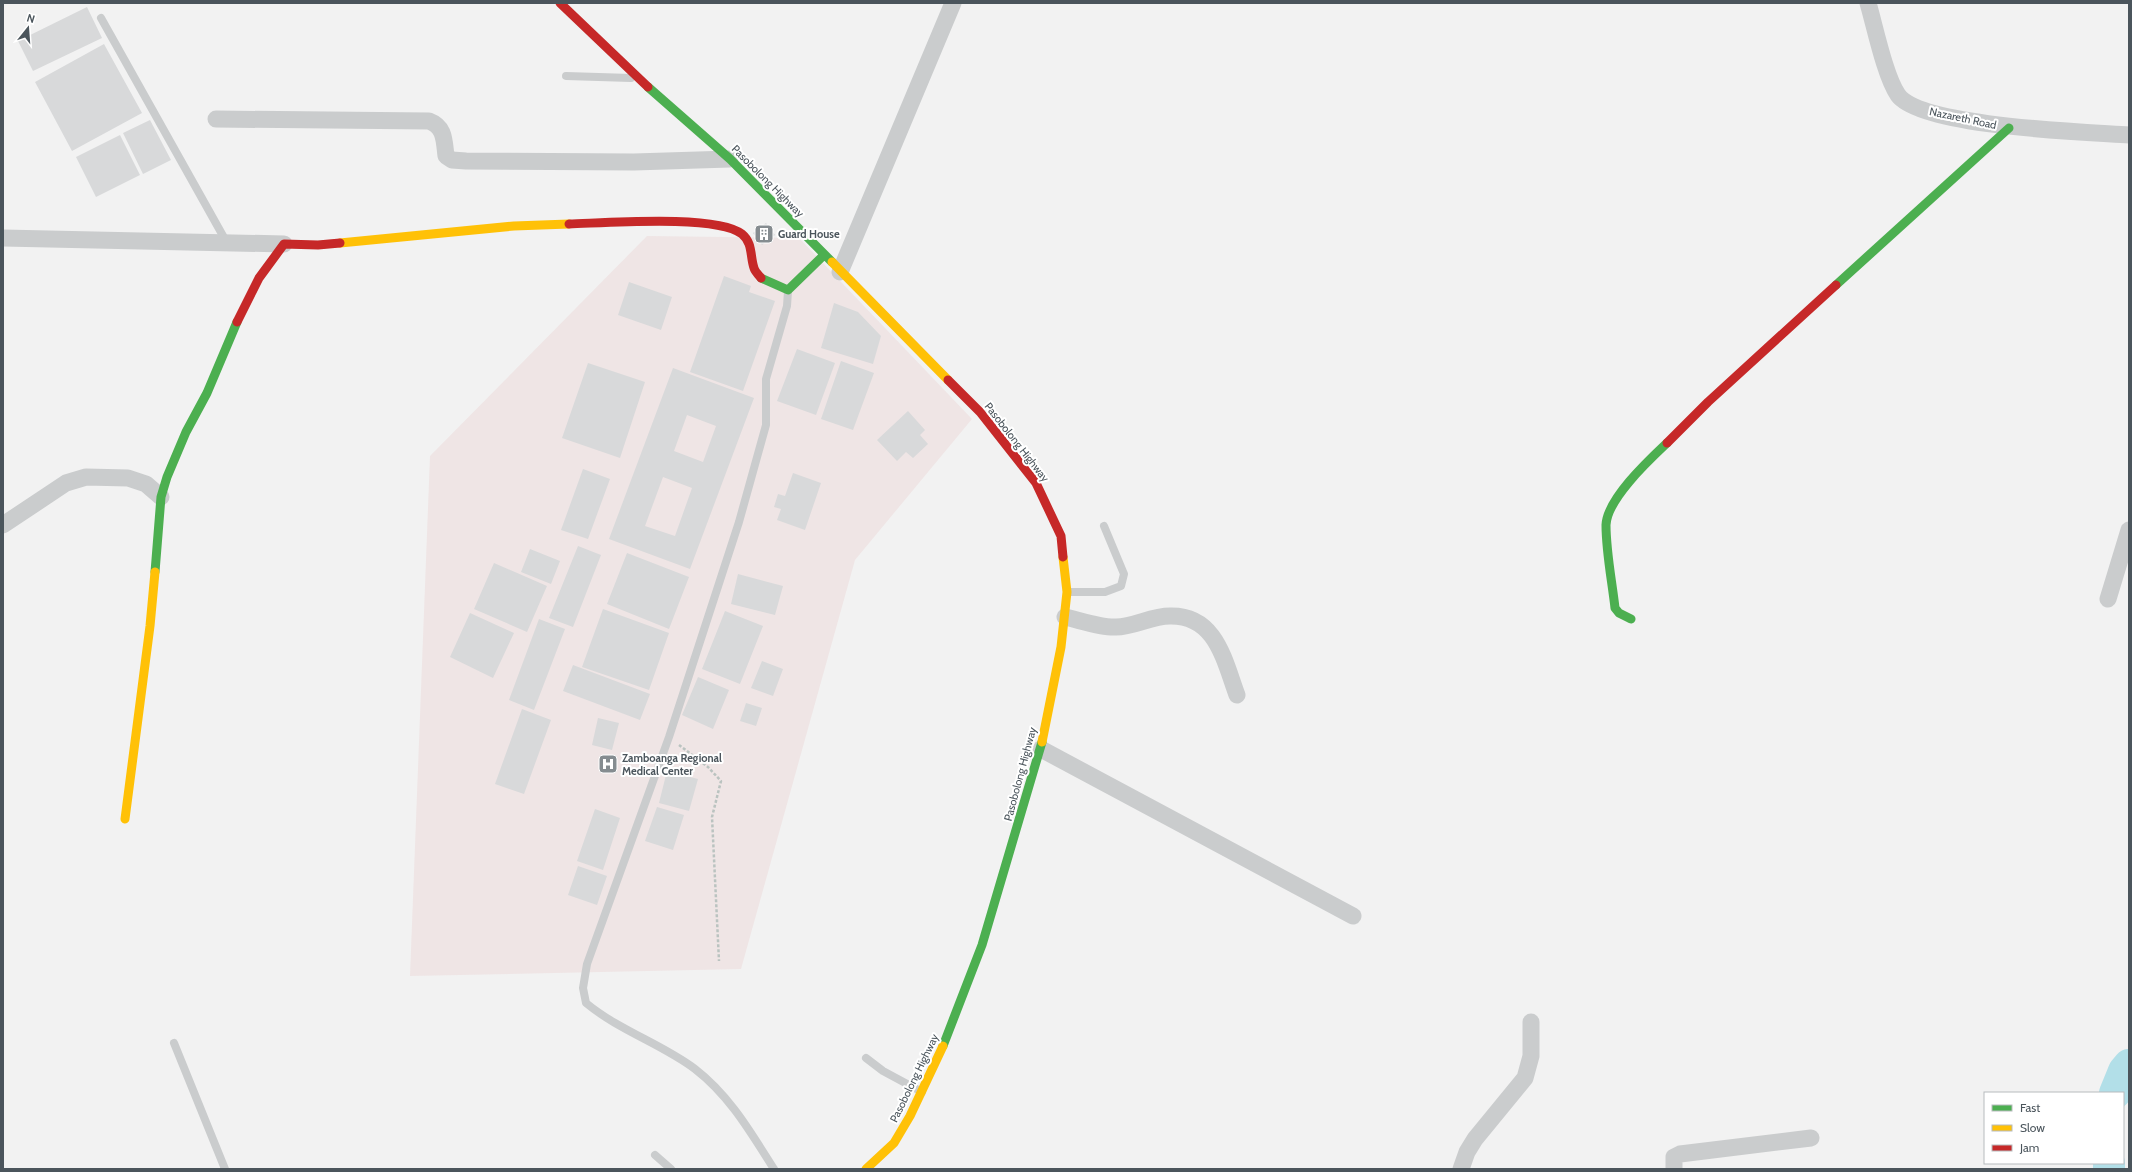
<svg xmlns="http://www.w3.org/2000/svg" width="2132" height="1172" font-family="Cabin,sans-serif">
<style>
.medical{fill:#efe5e5}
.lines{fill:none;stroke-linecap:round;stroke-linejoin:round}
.river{stroke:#b2dfe8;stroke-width:32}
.building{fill:#d8d9da;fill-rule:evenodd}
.path{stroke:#bac3c0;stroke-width:2.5;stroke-dasharray:3 2;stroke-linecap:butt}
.lane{stroke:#cacccd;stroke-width:8}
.street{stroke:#cacccd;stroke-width:17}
.fast{stroke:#4caf50;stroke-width:9}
.slow{stroke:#ffc107;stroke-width:9}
.jam{stroke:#c62828;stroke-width:9}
.labels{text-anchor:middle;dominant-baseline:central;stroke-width:4;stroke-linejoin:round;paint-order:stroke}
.street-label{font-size:11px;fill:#4b555c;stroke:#fff}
.poi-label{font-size:11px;font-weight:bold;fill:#4b555c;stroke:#fff;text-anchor:start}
</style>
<rect width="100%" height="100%" fill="#f2f2f2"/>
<!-- medical -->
<path class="medical" d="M647 236 799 238 972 419 855 560 741 969 410 976 430 456Z"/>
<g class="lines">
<!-- river -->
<path class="river" d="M2115 1093 2124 1071 2129 1065
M2109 1163V1169"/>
</g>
<!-- building -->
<path class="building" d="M87 7 102 38 33 71 18 41Z
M104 44 142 113 72 151 35 82Z
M150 120 171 160 143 174 123 133Z
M120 135 140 175 96 197 76 157Z
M766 223 775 235 762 245 753 233Z
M724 276 751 286 749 292 775 301 743 391 690 372Z
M629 282 672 297 661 330 618 315Z
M834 303 858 312 881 336 873 364 821 348Z
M797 349 835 363 816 415 777 401Z
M841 361 874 373 853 430 821 419Z
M588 363 645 382 620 458 562 438Z
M673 368 754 398 690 569 609 539ZM687 415 716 426 703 462 674 451ZM663 477 692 488 675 536 645 526Z
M908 411 925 430 920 435 928 444 913 458 906 452 897 461 877 440Z
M583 469 610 479 588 539 561 530Z
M793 473 821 483 805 530 777 520 781 509 774 507 778 494 785 496Z
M578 546 601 555 573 627 549 618Z
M530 549 560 561 551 584 521 572Z
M627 553 689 577 669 629 607 604Z
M494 563 547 586 527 632 474 609Z
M738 574 783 586 775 615 731 604Z
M603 609 669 633 649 690 582 667Z
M725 611 763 626 740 684 702 669Z
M470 613 514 633 493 678 450 657Z
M539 619 565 629 534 710 509 700Z
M762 661 783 669 773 696 751 688Z
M573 665 650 694 640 720 563 691Z
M698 677 729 690 713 729 682 715Z
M746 703 762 708 756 726 740 721Z
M522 709 551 720 524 794 495 784Z
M598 718 619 723 612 750 592 745Z
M667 771 698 779 689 811 659 803Z
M657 807 684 815 673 850 645 841Z
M595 809 620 818 603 870 577 861Z
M578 866 607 876 597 905 568 895Z"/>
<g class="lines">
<!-- path -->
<path class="path" d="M679 745 708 767 721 781 712 817 719 961"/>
<!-- lane -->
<path class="lane" d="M101 18 227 243
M566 76 631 78
M1067 592H1105L1121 586 1124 574 1104 526
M174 1043 225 1169
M866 1058 883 1071 922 1092
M655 1155 671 1169
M774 1169C751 1133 730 1096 695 1069 662 1044 620 1031 586 1003L583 988 587 964 669 737 739 522 766 425V379L787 306 788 291"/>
<!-- street -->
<path class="street" d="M1868 3C1875 27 1885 76 1898 95 1921 127 2087 132 2129 135
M216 119 429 121C445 127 444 140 446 156L452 160 466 161 634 162 730 159
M3 238 284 244
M840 272 953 3
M3 525 66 483 86 477 128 478 146 484 161 497
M2108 599 2129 530
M1065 617C1079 620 1101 628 1116 627 1134 627 1151 616 1170 616 1216 615 1224 660 1237 695
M1041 749 1353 916
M1461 1169 1467 1152 1475 1139 1525 1078 1531 1056V1022
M1674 1169V1157L1680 1154 1811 1138"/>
<!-- fast -->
<path class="fast" d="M648 87 730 159 832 262
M761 278 788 290 824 255
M1836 285 2009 128
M155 572 161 497 167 477 186 432 207 393 237 322
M1631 619 1619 613 1615 608C1612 581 1606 552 1606 525 1607 499 1649 460 1667 443
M943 1046 982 945 1042 742"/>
<!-- slow -->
<path class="slow" d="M340 243 514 226 569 224
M832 262 948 380
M1042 742 1061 647 1067 592 1063 557
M125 819 150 626 155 572
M866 1169 894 1143 910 1116 943 1046"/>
<!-- jam -->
<path class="jam" d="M560 3 648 87
M569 224C605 223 717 214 742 234 753 243 750 257 754 268 755 272 759 275 761 278
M237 322 259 278 284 244 318 245 340 243
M948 380 980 412 1036 483 1061 536 1063 557
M1667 443 1708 402 1836 285"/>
</g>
<!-- icons -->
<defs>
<symbol id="building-square" viewBox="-11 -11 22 22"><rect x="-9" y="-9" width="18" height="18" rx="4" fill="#858c90" stroke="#fff"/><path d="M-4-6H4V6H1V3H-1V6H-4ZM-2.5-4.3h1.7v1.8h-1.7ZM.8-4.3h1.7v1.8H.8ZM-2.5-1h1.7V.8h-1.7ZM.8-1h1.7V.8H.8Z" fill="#fff"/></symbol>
<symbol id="hospital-square" viewBox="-11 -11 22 22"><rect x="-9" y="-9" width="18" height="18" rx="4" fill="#858c90" stroke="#fff"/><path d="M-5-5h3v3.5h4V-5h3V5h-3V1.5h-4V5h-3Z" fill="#fff"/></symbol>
</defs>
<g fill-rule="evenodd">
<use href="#building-square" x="753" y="223" width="22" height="22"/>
<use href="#hospital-square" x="597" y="753" width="22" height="22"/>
</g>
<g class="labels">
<!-- street labels -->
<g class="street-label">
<text transform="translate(1963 118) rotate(12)">Nazareth Road</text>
<text transform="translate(768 181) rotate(45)">Pasobolong Highway</text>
<text transform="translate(1017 442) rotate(52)">Pasobolong Highway</text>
<text transform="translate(1020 774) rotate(-75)">Pasobolong Highway</text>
<text transform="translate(914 1078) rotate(-64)">Pasobolong Highway</text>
</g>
<!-- poi labels -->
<g class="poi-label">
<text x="778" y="234">Guard House</text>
<text x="622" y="758">Zamboanga Regional<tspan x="622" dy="13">Medical Center</tspan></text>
</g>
</g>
<!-- border -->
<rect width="2132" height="1172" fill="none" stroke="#4b555c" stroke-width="8"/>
<!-- legend -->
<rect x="1984" y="1092" width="140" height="72" fill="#ffffff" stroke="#b7bbbe"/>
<rect x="1992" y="1105" width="20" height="6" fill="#4caf50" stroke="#b7bbbe"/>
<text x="2020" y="1112" font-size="12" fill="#4b555c">Fast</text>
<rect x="1992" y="1125" width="20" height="6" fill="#ffc107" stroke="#b7bbbe"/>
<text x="2020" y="1132" font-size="12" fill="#4b555c">Slow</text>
<rect x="1992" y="1145" width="20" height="6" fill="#c62828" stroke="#b7bbbe"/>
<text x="2020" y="1152" font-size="12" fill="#4b555c">Jam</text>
<!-- north arrow -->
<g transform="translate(28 28) rotate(17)" stroke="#ffffff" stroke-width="3" paint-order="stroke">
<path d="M0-3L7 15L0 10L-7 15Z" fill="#4b555c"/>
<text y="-6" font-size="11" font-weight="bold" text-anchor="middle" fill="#4b555c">N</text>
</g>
</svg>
